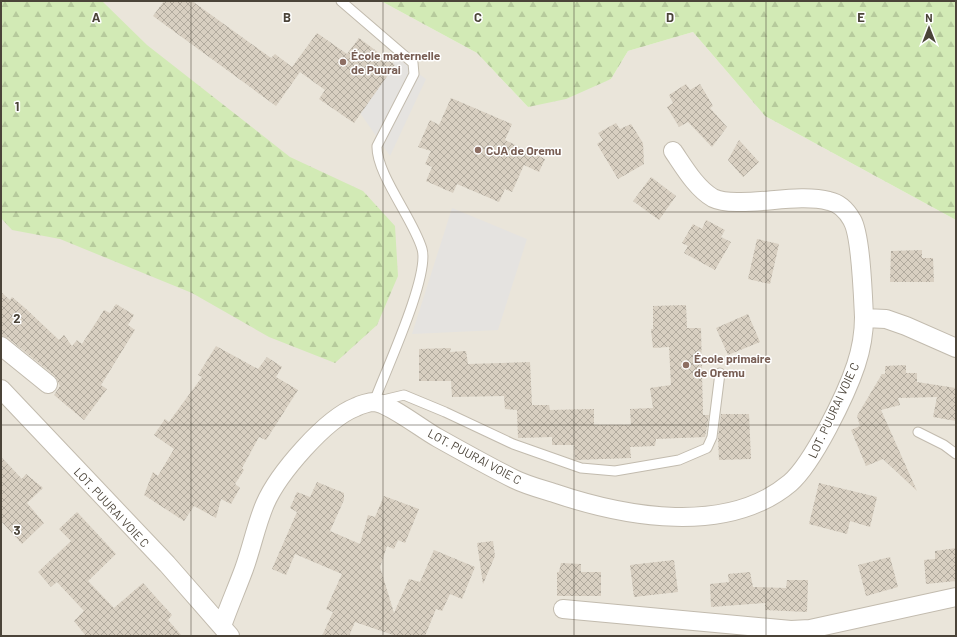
<svg xmlns="http://www.w3.org/2000/svg" width="957" height="637" font-family="Barlow,sans-serif">
<style>
.residential{fill:#eae5da}
.forest{fill:url(#forest-firs)}
.parking{fill:#e5e3e0}
.building{fill:url(#building-cross-hatch)}
.lines{fill:none;stroke-linecap:round;stroke-linejoin:round}
.lane-casing{stroke:#c2bbae;stroke-width:11}
.street-casing{stroke:#c2bbae;stroke-width:20}
.lane{stroke:#fff;stroke-width:9}
.street{stroke:#fff;stroke-width:18}
.grid{fill:none;stroke:#4b4439;stroke-width:1;stroke-opacity:0.55}
.education-dot{fill:#8d6e63;stroke:#fff;stroke-width:1.5}
.labels{text-anchor:middle;dominant-baseline:central;stroke-width:3;stroke-linejoin:round;paint-order:stroke}
.education-label{font-size:12px;font-weight:bold;fill:#785e54;stroke:#fff;text-anchor:start}
.street-label{font-size:12px;fill:#4b4439;stroke:#fff}
.grid-label{font-size:13px;text-anchor:middle;font-weight:bold;fill:#4b4439;stroke:#fff;stroke-width:3;stroke-linejoin:round;paint-order:stroke}
</style>
<defs>
<pattern id="forest-firs" width="22" height="20" patternUnits="userSpaceOnUse"><rect width="22" height="20" fill="#d2eab5"/><path d="M5 1l3.5 6h-7zM16 11l3.5 6h-7z" fill="#b6ca9c"/></pattern>
<pattern id="building-cross-hatch" width="8" height="8" patternUnits="userSpaceOnUse"><rect width="8" height="8" fill="#d8cfc1"/><path d="M0 0l8 8M0 8l8-8" fill="none" stroke="#b1aa9e"/></pattern>
</defs>
<rect width="100%" height="100%" fill="#f6f3ec"/>
<!-- residential -->
<path class="residential" d="M1 1H381L477 53 528 107 611 79 628 51 693 32 765 116 956 220V636H1Z"/>
<!-- forest -->
<path class="forest" d="M1 1H102L147 45 290 157 363 191 395 226 398 276 377 325 335 363 269 337 192 293 60 239 12 230 1 218Z
M381 1H956V220L765 116 693 32 628 51 611 79 566 99 528 107 477 53Z"/>
<!-- parking -->
<path class="parking" d="M397 58 426 79 390 156 358 110Z
M452 208 527 239 498 330 412 334Z"/>
<!-- building -->
<path class="building" d="M164 1H192L271 58 275 54 292 67 317 33 347 54 359 38 395 65 354 123 319 99 325 90 300 72 276 106 153 16Z
M686 84 690 90 700 84 713 106 710 108 727 127 712 147 688 122 679 127 667 107 673 103 669 95Z
M451 98 512 124 505 140 545 159 539 172 524 165 512 192 505 189 499 202 457 184 453 193 426 181 432 167 425 164 431 151 418 147 430 120 439 125Z
M616 123 620 129 631 124 643 143 644 164 618 179 597 144 603 140 598 133Z
M739 140 759 162 743 177 728 160Z
M651 177 676 196 659 220 633 201Z
M706 220 725 230 721 237 731 242 715 270 684 253 688 246 682 243 693 224 702 229Z
M757 239 779 244 770 284 748 279Z
M922 250V258H933L934 282H890L891 251Z
M1 292 10 300 12 297 25 308 59 340 64 335 72 346 77 340 82 344 104 310 110 313 116 304 134 315 128 325 135 330 101 385 107 389 84 420 54 395 60 386 55 376 8 338 1 335Z
M686 305 687 328H701L703 415H709L705 437 656 439 655 446 630 447 631 458 575 460 574 445H552V437L518 438 517 410 505 409 504 396 452 397 451 381H419V349L451 348 450 352 466 351 468 364 530 362 532 405H549L550 410 594 409V425H631L630 409 653 408 650 388 671 385 669 347 653 348 651 329H653V306Z
M748 314 760 342 728 355 716 328Z
M216 346 258 369 267 357 282 367 276 377 298 390 266 440 259 437 242 468 244 470 235 484 240 488 231 504 221 499 216 518 194 506 184 521 144 495 153 472 158 476 174 449 154 435 165 419 169 422 202 377 198 375Z
M906 365V373H917V382L956 388V421L933 417 937 397 898 398 900 405 881 410 917 491 883 459 866 466 851 430 860 426 857 416 882 374H885V366Z
M721 414H749L751 459 719 460 718 437Z
M1 457 22 479 26 474 43 488 27 503 44 523 22 544 1 521Z
M317 482 344 493V500L330 531 360 544 368 515 375 517 384 496 419 509 405 543 398 540 394 549 387 546 380 567 394 613 409 579 420 582 434 550 475 567 462 599 450 594 442 611 436 609 425 636H396L355 622 349 636H322L333 612 326 609 342 574 295 554 286 575 272 569 297 512 290 508 297 492 310 497Z
M819 483 877 497 870 527 850 521 847 534 809 524Z
M77 512 116 554 88 581 114 608 143 583 172 615 168 620 182 636H86L74 621 84 611 57 582 51 587 38 572 71 541 59 529Z
M493 541 495 556 483 584 477 543Z
M956 548V581L926 584 924 560 935 559V551Z
M890 557 898 587 866 596 858 565Z
M674 560 678 592 634 597 630 565Z
M561 563 581 564V572H601V596H557V572H559Z
M750 572 753 587 786 588 787 580H808L807 612 765 610V603L711 607 710 584 729 582 728 574Z"/>
<g class="lines">
<defs>
<path id="lane" d="M341 1 413 63 414 74 377 146C376 174 414 220 422 249 430 276 385 372 374 402
M379 401 404 395 445 412 513 444 581 468 615 471 679 460 707 448 712 437 720 373
M918 432 944 445 956 454"/>
<path id="street" d="M864 318 886 319 906 326 956 348
M1 346 48 384
M1 389 167 564 230 636
M563 609 791 630 810 629 956 597
M222 626C229 606 237 588 244 569 252 547 256 525 265 504 278 474 325 419 356 407 360 405 369 402 374 402 389 403 423 430 438 438 463 452 488 466 514 479 526 485 541 489 554 493 625 517 727 536 790 483 813 463 846 395 856 365 861 350 864 333 864 317 863 297 861 235 852 220 847 211 839 203 829 201 802 194 765 203 737 202 729 202 719 201 713 198 696 188 684 167 673 151"/>
</defs>
<!-- lane casing -->
<use href="#lane" class="lane-casing"/>
<!-- street casing -->
<use href="#street" class="street-casing"/>
<!-- lane -->
<use href="#lane" class="lane"/>
<!-- street -->
<use href="#street" class="street"/>
</g>
<!-- grid -->
<path class="grid" d="M191 1V636M383 1V636M574 1V636M766 1V636M1 212H956M1 425H956"/>
<!-- markers -->
<g class="education-dot">
<circle cx="343" cy="62" r="4"/>
<circle cx="478" cy="150" r="4"/>
<circle cx="686" cy="365" r="4"/>
</g>
<g class="labels">
<!-- education labels -->
<g class="education-label">
<text x="351" y="55">École maternelle<tspan x="351" dy="14">de Puurai</tspan></text>
<text x="486" y="150">CJA de Oremu</text>
<text x="694" y="358">École primaire<tspan x="694" dy="14">de Oremu</tspan></text>
</g>
<!-- street labels -->
<g class="street-label">
<text transform="translate(833 410) rotate(-65)">LOT. PUURAI VOIE C</text>
<text transform="translate(475 456) rotate(28)">LOT. PUURAI VOIE C</text>
<text transform="translate(112 507) rotate(47)">LOT. PUURAI VOIE C</text>
</g>
</g>
<g class="grid-label">
<text x="96" y="22">A</text>
<text x="287" y="22">B</text>
<text x="478" y="22">C</text>
<text x="670" y="22">D</text>
<text x="861" y="22">E</text>
<text x="17" y="111">1</text>
<text x="17" y="323">2</text>
<text x="17" y="535">3</text>
</g>
<!-- border -->
<rect width="957" height="637" fill="none" stroke="#4b4439" stroke-width="4"/>
<!-- north arrow -->
<g transform="translate(929 28)" stroke="#ffffff" stroke-width="3" paint-order="stroke">
<path d="M0-3L7 15L0 10L-7 15Z" fill="#4b4439"/>
<text y="-6" font-size="11" font-weight="bold" text-anchor="middle" fill="#4b4439">N</text>
</g>
</svg>
